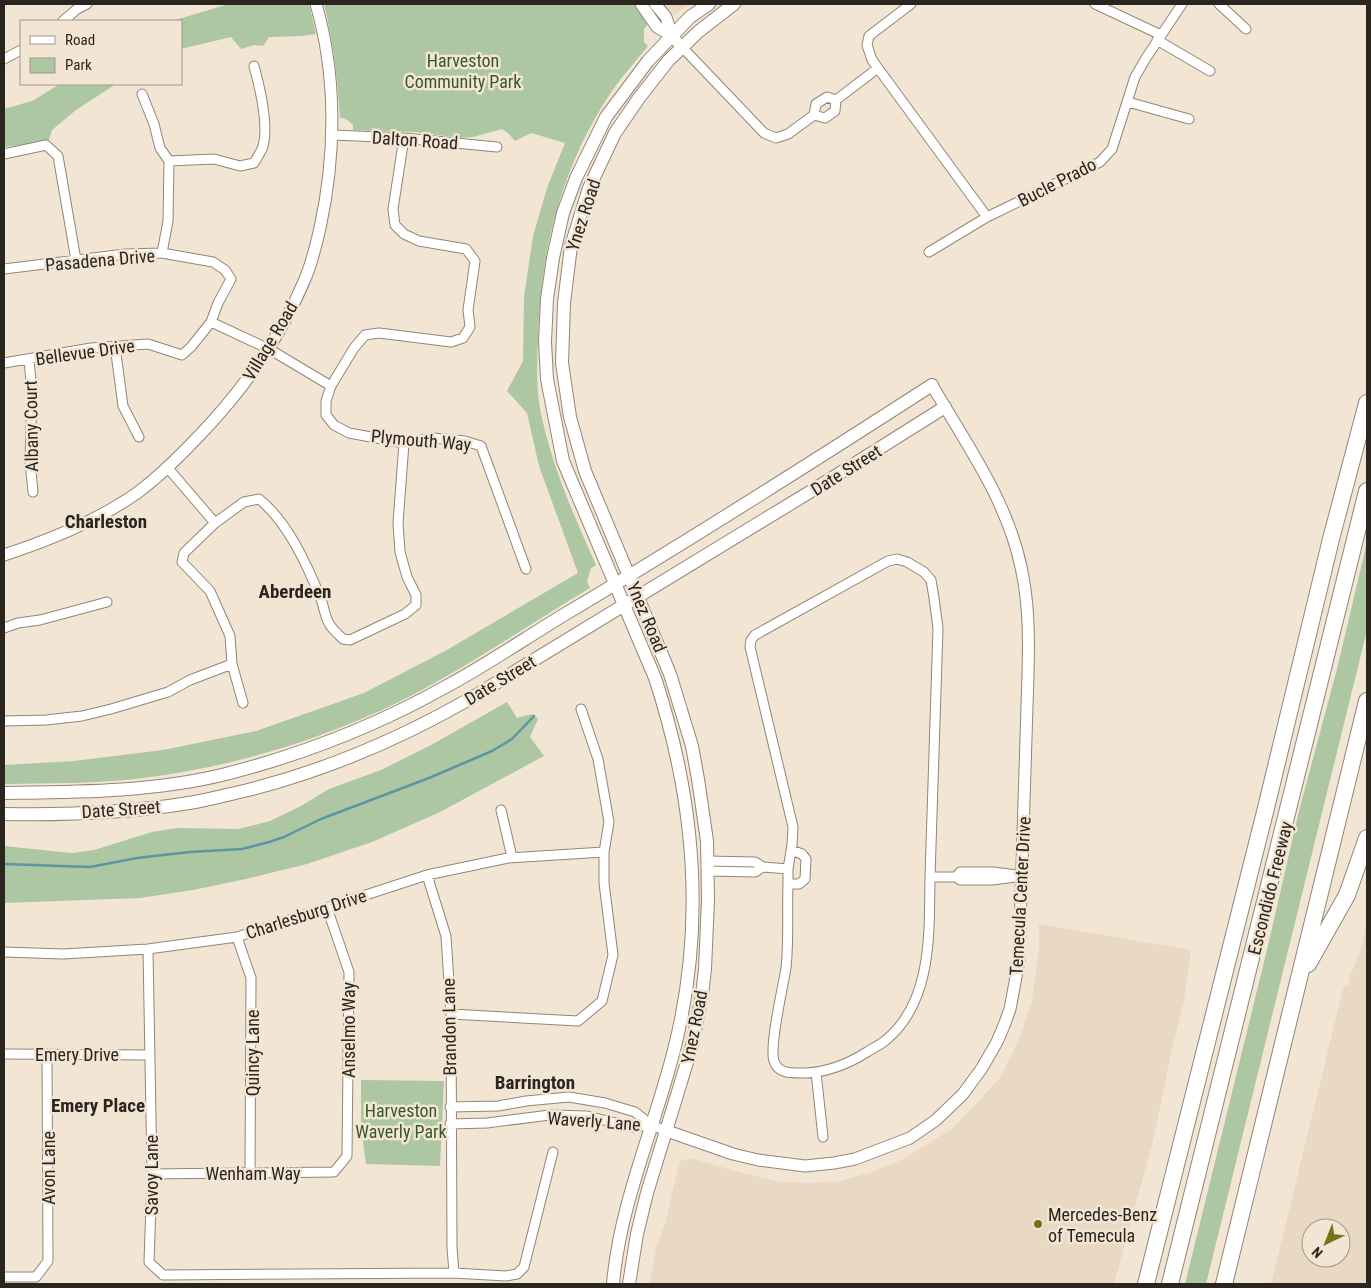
<svg xmlns="http://www.w3.org/2000/svg" width="1371" height="1288" font-family="'Roboto Condensed',sans-serif">
<style>
.built{fill:#ead9c2;fill-rule:evenodd}
.green{fill:#acc7a1}
.lines{fill:none;stroke-linecap:round;stroke-linejoin:round}
.stream{stroke:#5b96a2;stroke-width:2.5}
.minor-casing{stroke:#918676;stroke-width:11}
.tertiary-casing{stroke:#918676;stroke-width:13}
.secondary-casing{stroke:#918676;stroke-width:14}
.motorway-casing{stroke:#918676;stroke-width:18}
.minor{stroke:#fff;stroke-width:9}
.tertiary{stroke:#fff;stroke-width:11}
.secondary{stroke:#fff;stroke-width:12}
.motorway{stroke:#fff;stroke-width:16}
.poi-dot{fill:#777316;stroke:#f2e5d4;stroke-width:2}
.labels{text-anchor:middle;dominant-baseline:central;stroke-width:5;stroke-linejoin:round;paint-order:stroke}
.park-label{font-size:18px;fill:#355b24;stroke:#f2e5d4}
.street-label{font-size:18px;fill:#2a251f;stroke:#f2e5d4}
.poi-label{font-size:18px;fill:#2a251f;stroke:#f2e5d4;text-anchor:start}
.neighbourhood-label{font-size:19px;font-weight:bold;fill:#2a251f;stroke:#f2e5d4}
</style>
<rect width="100%" height="100%" fill="#f2e5d4"/>
<!-- built -->
<path class="built" d="M659 4H691L675 14 669 12Z
M1039 924 1191 950 1184 1001 1170 1058 1154 1137 1114 1284H650L656 1248 665 1224 680 1161 691 1158 735 1171 781 1182 813 1183 840 1181 872 1172 905 1158 953 1128 1000 1078 1018 1042 1032 1001 1039 948Z
M1367 924V1284H1271L1344 985 1349 986V978L1360 952ZM1311 1228H1341V1258H1311Z"/>
<!-- green -->
<path class="green" d="M229 4H309L316 34 302 36 269 37 263 46 254 45 241 49 231 37 181 49V21H172Z
M324 4H634L648 24 644 29V42L648 46C636 61 623 75 612 91 563 163 540 250 538 337 537 361 536 385 540 409 551 464 573 514 596 565L591 568 587 581 590 588C523 628 453 677 382 710 307 744 225 768 143 778 97 784 50 783 4 784V765L74 761 163 750 256 731 364 693 445 651 578 573 539 466 527 413 507 391 523 361 524 297 533 236 547 188 565 143 531 133 515 141 508 133 502 129 473 137 461 138 415 132 353 130V125C349 121 346 118 340 118 338 79 333 41 324 4Z
M60 84H116L76 110 52 130 48 142 4 147V109L32 101Z
M1367 542V630L1206 1284H1185L1266 954 1299 811 1337 669Z
M507 702 517 718 532 714 538 719 530 737 544 756 440 812 372 842 307 864 246 879 193 890 140 898 4 903V846L72 853 94 850 152 832 177 828 239 829 270 821 301 806 329 789 381 770 433 744Z
M361 1080 444 1081 440 1166 366 1164 361 1127Z"/>
<g class="lines">
<!-- stream -->
<path class="stream" d="M4 864 90 867 137 858 190 852 242 849 269 842 284 837 321 819 429 778 492 751 512 739 534 716"/>
<defs>
<path id="minor" d="M911 4 869 36 867 45 872 60 987 217
M1095 4 1161 35
M1219 4 1246 29
M63 21 77 9 87 4
M1157 40 1210 71
M682 47 764 133 776 138 788 134 814 115 816 104 827 97 836 100 878 68
M4 59 21 50
M142 94 154 124 160 148 169 161 168 221 162 253
M1128 102 1189 119
M814 115 825 118 835 111 836 100
M333 135 404 138 497 147
M404 138 393 209 395 225 404 234 419 241 466 249 475 261 468 310 470 327 463 338 451 342 379 333 365 335 354 348 331 386 326 401V415L334 425 349 433 404 443 433 438 465 441 481 446 526 569
M4 154 46 145 58 156 76 260
M169 161 214 159 240 166 254 163C257 158 260 153 262 149 270 128 260 88 254 66
M929 252 987 217 1100 162 1112 149 1135 77 1146 58 1182 4
M4 269 125 254 162 253 213 262 225 270 231 279 218 303 211 322 191 347 182 355 148 344 91 348 4 363
M211 322 269 349 331 386
M115 346 123 406 139 437
M29 360 32 393 30 462 33 492
M167 467 215 523
M4 628 18 623 40 620 107 602
M243 703 232 664 230 636 210 591 182 562 184 553 215 523 244 502 259 499C288 522 307 565 321 599 324 607 325 618 330 625 333 630 339 635 343 639L350 640 405 614 416 605V595L407 577 400 552 398 523 404 443
M4 721 46 720 82 716 111 709 168 692 190 680 232 664
M501 810 512 857
M707 861 755 862 763 867 788 869 792 845 793 827 750 647 751 640 755 635 888 561 897 559 907 562 924 572 931 580 934 598 938 628 930 877H956L960 880H992L1023 876 994 872H960L956 877
M788 869V884H799L805 879 806 859 802 854 791 850
M708 871 755 872 763 867
M427 875 446 936 451 1014 452 1247 454 1273
M788 884C787 911 789 940 786 968 783 987 769 1046 774 1061 778 1075 795 1073 806 1073 828 1072 848 1064 867 1052 873 1048 880 1045 886 1040 933 1001 929 932 930 877
M237 937 251 978 250 1173
M148 949 152 1174 149 1262 163 1275 454 1273 506 1276 517 1274 524 1267 553 1152
M4 952 63 954 148 949 237 937 427 875 508 858 604 852
M451 1014 578 1021 602 1001 613 955 604 883V852L609 822 598 759 581 709
M4 1054 150 1055
M816 1072 823 1137
M450 1107 498 1106 526 1101 569 1097 605 1103 635 1112 651 1125 667 1131
M450 1124 487 1123 550 1115 587 1116 632 1127 651 1125
M152 1174 334 1172 347 1156 349 972 327 908
M4 1277H36L48 1261 47 1054"/>
<path id="tertiary" d="M641 4 657 27 672 36 682 47
M655 4 666 17 672 36
M4 555C50 540 97 521 137 493 164 473 188 448 211 423 249 381 283 332 305 279 312 263 316 245 320 228 336 155 337 76 316 4
M667 1131 733 1154 758 1160 805 1166 834 1163 855 1159 910 1138 936 1120 963 1094 982 1068 997 1042 1005 1023 1010 1009 1019 961 1028 674C1029 638 1029 603 1021 567 1007 500 966 444 932 385"/>
<path id="secondary" d="M4 793C77 792 154 792 226 774 304 754 376 726 447 686 488 664 527 637 567 613 690 540 811 463 932 385
M4 814C65 815 128 813 189 803 208 800 226 795 244 791 329 770 403 738 478 694L813 490 945 407
M613 1284C620 1203 654 1129 674 1050 706 925 695 800 655 678L563 461 547 379 545 342 547 299 553 258 563 213 576 178 606 117 648 61 690 17 709 4
M629 1284 637 1234 647 1193 692 1046 702 995 705 969 708 900 707 841 698 779 692 746 670 674 585 471 570 417 562 363 564 303 571 246 589 188 615 133 639 98 668 61 698 32 734 4"/>
<path id="motorway" d="M1308 964 1347 895 1367 838
M1146 1284 1266 808 1331 539 1367 403
M1170 1284 1367 491
M1224 1284 1367 701"/>
</defs>
<!-- minor casing -->
<use href="#minor" class="minor-casing"/>
<!-- tertiary casing -->
<use href="#tertiary" class="tertiary-casing"/>
<!-- secondary casing -->
<use href="#secondary" class="secondary-casing"/>
<!-- motorway casing -->
<use href="#motorway" class="motorway-casing"/>
<!-- minor -->
<use href="#minor" class="minor"/>
<!-- tertiary -->
<use href="#tertiary" class="tertiary"/>
<!-- secondary -->
<use href="#secondary" class="secondary"/>
<!-- motorway -->
<use href="#motorway" class="motorway"/>
</g>
<!-- markers -->
<circle class="poi-dot" cx="1038" cy="1224" r="5"/>
<g class="labels">
<!-- park labels -->
<g class="park-label">
<text x="463" y="60">Harveston<tspan x="463" dy="21">Community Park</tspan></text>
<text x="401" y="1110">Harveston<tspan x="401" dy="21">Waverly Park</tspan></text>
</g>
<!-- street labels -->
<g class="street-label">
<text transform="translate(415 140) rotate(4)">Dalton Road</text>
<text transform="translate(1057 182) rotate(-27)">Bucle Prado</text>
<text transform="translate(583 215) rotate(-72)">Ynez Road</text>
<text transform="translate(100 260) rotate(-5)">Pasadena Drive</text>
<text transform="translate(270 341) rotate(-59)">Village Road</text>
<text transform="translate(85 352) rotate(-8)">Bellevue Drive</text>
<text transform="translate(31 426) rotate(-91)">Albany Court</text>
<text transform="translate(421 440) rotate(5)">Plymouth Way</text>
<text transform="translate(846 470) rotate(-32)">Date Street</text>
<text transform="translate(647 617) rotate(67)">Ynez Road</text>
<text transform="translate(500 680) rotate(-31)">Date Street</text>
<text transform="translate(121 809) rotate(-4)">Date Street</text>
<text transform="translate(1270 888) rotate(-76)">Escondido Freeway</text>
<text transform="translate(1020 896) rotate(-87)">Temecula Center Drive</text>
<text transform="translate(306 914) rotate(-18)">Charlesburg Drive</text>
<text transform="translate(449 1027) rotate(-91)">Brandon Lane</text>
<text transform="translate(694 1027) rotate(-79)">Ynez Road</text>
<text transform="translate(348 1030) rotate(-90)">Anselmo Way</text>
<text transform="translate(252 1053) rotate(-90)">Quincy Lane</text>
<text x="77" y="1054">Emery Drive</text>
<text transform="translate(594 1121) rotate(4)">Waverly Lane</text>
<text transform="translate(48 1168) rotate(-90)">Avon Lane</text>
<text x="253" y="1173">Wenham Way</text>
<text transform="translate(151 1175) rotate(-90)">Savoy Lane</text>
</g>
<!-- poi labels -->
<g class="poi-label">
<text x="1048" y="1214">Mercedes-Benz<tspan x="1048" dy="21">of Temecula</tspan></text>
</g>
<!-- neighbourhood labels -->
<g class="neighbourhood-label">
<text x="106" y="521">Charleston</text>
<text x="295" y="591">Aberdeen</text>
<text x="535" y="1082">Barrington</text>
<text x="98" y="1105">Emery Place</text>
</g>
</g>
<!-- border -->
<rect width="1371" height="1288" fill="none" stroke="#2a251f" stroke-width="10"/>
<!-- legend -->
<rect x="20" y="20" width="162" height="65" fill="#f2e5d4" stroke="#a2988c"/>
<rect x="30" y="36" width="25" height="8" fill="#ffffff" stroke="#a2988c"/>
<text x="65" y="45" font-size="15" fill="#2a251f">Road</text>
<rect x="30" y="58" width="25" height="15" fill="#acc7a1" stroke="#a2988c"/>
<text x="65" y="70" font-size="15" fill="#2a251f">Park</text>
<!-- north arrow -->
<g transform="translate(1326 1243) rotate(223)"><circle r="24" fill="#f2e5d4" stroke="#a2988c"/>
<path d="M0-4L9 19L0 12L-9 19Z" fill="#777316"/>
<text y="-8" font-size="14" font-weight="bold" text-anchor="middle" fill="#2a251f">N</text>
</g>
</svg>
